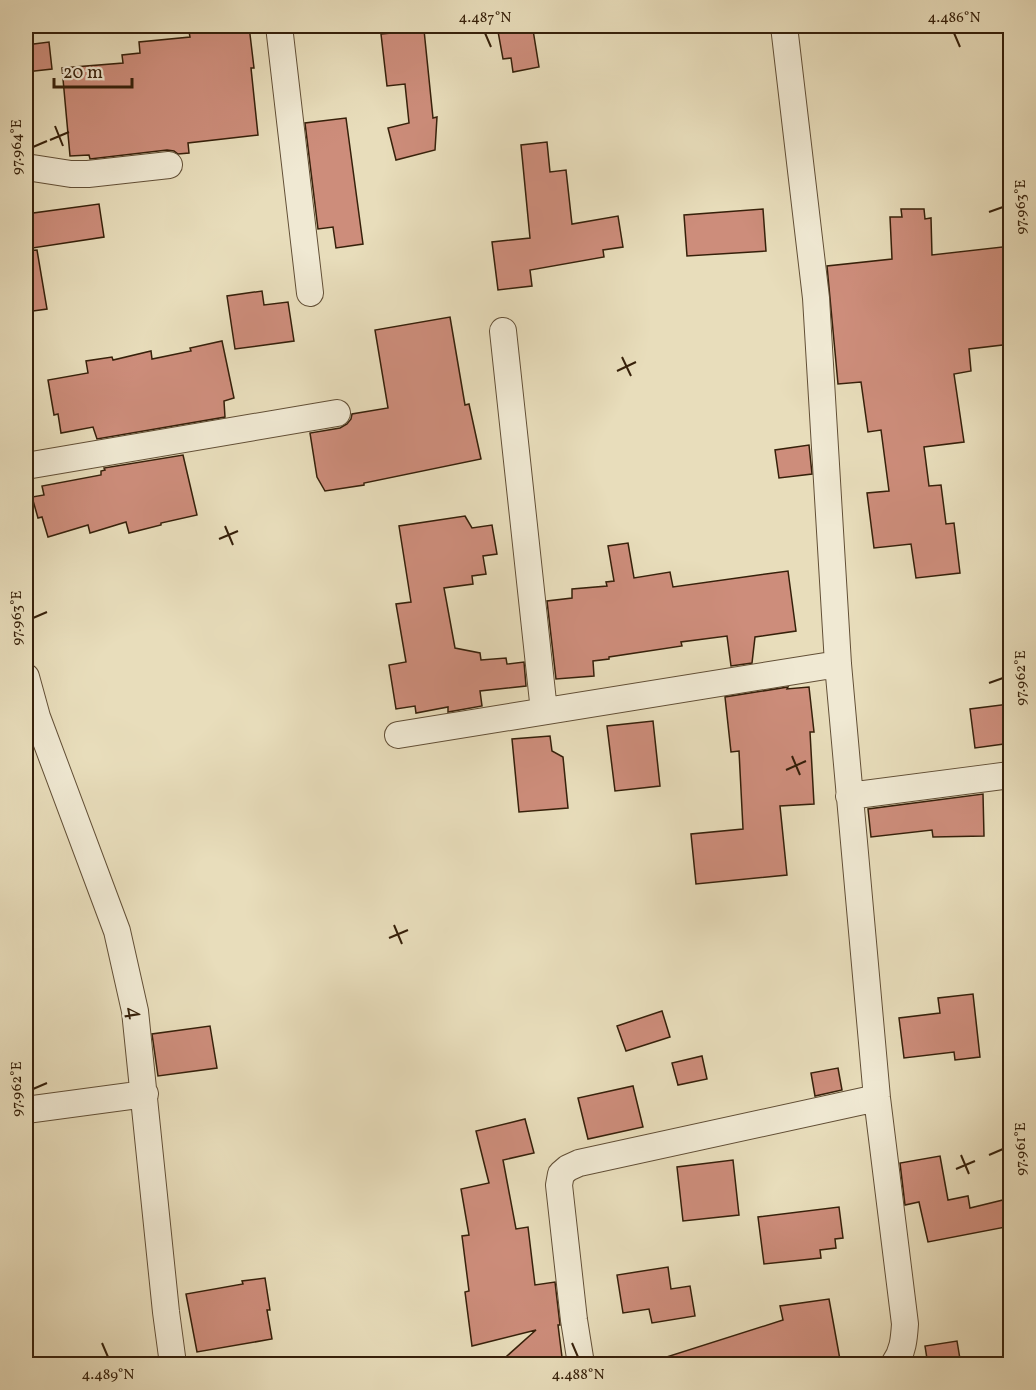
<svg xmlns="http://www.w3.org/2000/svg" width="1036" height="1390" font-family="Vollkorn,serif">
<style>
.building{fill:#cd8d7b;stroke:#36200a;stroke-width:1.5}
.lines{fill:none;stroke-linecap:round;stroke-linejoin:round}
.minor-casing{stroke:#624f36;stroke-width:28}
.minor{stroke:#f0e9d3;stroke-width:26}
.ticks{fill:none;stroke:#36200a;stroke-width:2}
.labels{text-anchor:middle;dominant-baseline:central;stroke-width:4.5;stroke-linejoin:round;paint-order:stroke}
.street-label{font-size:24px;fill:#36200a;stroke:#f0e9d3}
.neatline{fill:none;stroke:#36200a;stroke-width:2}
.ticks-label{font-size:15px;text-anchor:middle;fill:#36200a}
</style>
<rect width="100%" height="100%" fill="#e8ddbb"/>
<filter id="stains"><feTurbulence type="fractalNoise" baseFrequency=".00333" numOctaves="4"/><feColorMatrix values="0 0 0 0 .2 0 0 0 0 .09 0 0 0 0 .02 0 0 0 .5 -.17"/></filter>
<radialGradient id="worn" r=".72"><stop offset=".6" stop-color="#630" stop-opacity="0"/><stop offset="1" stop-color="#630" stop-opacity=".3"/></radialGradient>
<!-- building -->
<path class="building" d="M188 26H249L254 68H251L258 135 188 143 189 153 178 154 174 151 167 150 90 159 89 155 70 156 62 68 123 63 122 55 140 53 139 42 190 37Z
M497 26H527L528 31 533 30 539 67 513 72 511 58 503 59Z
M424 30 433 118 437 117 435 150 396 160 388 128 409 123 405 84 387 86 381 34Z
M49 42 52 69 26 72V45Z
M346 118 363 244 336 248 333 227 318 229 305 123Z
M547 142 550 172 566 170 572 224 618 216 623 247 603 250 604 257 530 270 532 286 498 290 492 242 530 238 521 145Z
M99 204 104 237 26 249V214Z
M763 209 766 251 687 256 684 215Z
M901 209H924L925 219 931 218 932 255 1011 246V344L969 349 971 371 954 374 964 442 924 447 929 486 941 485 946 524 954 523 960 573 916 578 911 544 874 548 867 493 889 491 881 430 868 432 861 382 838 384 827 266 892 259 890 217H902Z
M37 250 47 309 26 312V251Z
M262 291 264 305 288 302 294 341 235 349 227 296Z
M450 317 465 405 469 404 481 459 364 483V485L325 491 317 477 310 433 340 428 347 424 351 419 352 414 388 408 375 330Z
M222 341 234 398 224 401 225 417 97 439 93 427 61 433 58 414 54 415 48 380 88 373 86 361 112 357 113 360 151 351 152 359 191 351 190 348Z
M809 445 812 474 779 478 775 450Z
M183 455 197 515 161 523V525L129 533 126 522 90 533 88 525 48 537 42 517 38 518 32 497 44 495 42 486 101 475V471L105 470 104 468Z
M465 516 472 528 492 525 497 554 483 556 486 574 472 576 473 584 444 588 455 648 480 653 481 660 506 658 507 664 524 662 526 686 480 691 482 706 448 712V707L416 713 415 706 396 709 389 665 406 662 396 604 411 602 399 526Z
M628 543 634 578 670 572 673 587 788 571 796 631 755 637 752 663 731 666 727 636 681 642 682 646 609 657V659L593 661 594 676 556 679 547 601 572 598V589L607 586 606 582 614 581 608 546Z
M788 687 787 689 809 687 814 732H810L814 804 780 806 787 875 696 884 691 834 743 829 739 751 731 752 725 697Z
M1009 704 1011 717V743L975 748 970 709Z
M653 721 660 786 615 791 607 726Z
M550 736 552 751 563 757 568 808 519 812 512 739Z
M983 794 984 836 933 837 932 830 871 837 868 809Z
M973 994 980 1057 955 1060 954 1052 904 1058 899 1018 940 1013 938 998Z
M662 1011 670 1037 626 1051 617 1026Z
M210 1026 217 1068 158 1076 152 1034Z
M702 1056 707 1079 678 1085 672 1063Z
M838 1068 842 1090 815 1096 811 1073Z
M633 1086 643 1127 588 1139 578 1098Z
M525 1119 534 1153 503 1160 516 1229 528 1227 535 1285 555 1282 560 1325H558L563 1365H497L536 1330 472 1346 465 1292 469 1291 462 1236 469 1235 461 1189 489 1183 476 1131Z
M940 1156 948 1200 968 1196 970 1208 1011 1198V1226L928 1242 919 1202 905 1205 900 1163Z
M733 1160 739 1215 683 1221 677 1167Z
M839 1207 843 1238 835 1239 836 1248 820 1250 821 1258 764 1264 758 1217Z
M668 1267 671 1289 690 1286 695 1316 652 1323 649 1309 623 1313 617 1275Z
M265 1278 270 1310H267L272 1339 197 1352 186 1294 243 1284 242 1281Z
M829 1299 841 1365H657V1360L783 1320 780 1306Z
M957 1341 961 1365H928L925 1346Z"/>
<g class="lines">
<defs>
<path id="minor" d="M279 26 310 293
M784 26 816 298 838 664 877 1098 905 1324C904 1339 903 1352 894 1364
M26 167 71 174H88L169 165
M503 331 544 711
M26 466 337 413
M26 677 37 717 117 931 135 1011 166 1312 173 1364
M398 735 838 664
M849 796 1010 775
M26 1110 145 1094
M581 1364 574 1320 559 1185 561 1174 568 1168 579 1163 877 1098"/>
</defs>
<!-- minor casing -->
<use href="#minor" class="minor-casing"/>
<!-- minor -->
<use href="#minor" class="minor"/>
</g>
<!-- ticks -->
<path class="ticks" d="M485 33 491 47M954 33 960 47M55 126 63 146M50 140 69 132M33 147 47 141M989 212 1003 207M622 357 631 376M617 371 636 362M225 526 233 545M219 539 238 531M33 618 47 612M989 683 1003 678M792 756 800 775M786 770 806 761M394 925 402 944M389 938 408 930M33 1089 47 1083M961 1155 969 1174M989 1155 1003 1149M956 1169 975 1161M102 1343 108 1357M572 1343 578 1357"/>
<g class="labels">
<!-- street labels -->
<g class="street-label">
<text transform="translate(134 1013) rotate(81)">4</text>
</g>
</g>
<!-- margin -->
<rect width="1036" height="1390" fill="none" stroke="#e8ddbb" stroke-width="66"/>
<!-- scale -->
<path d="M54 78v9h78v-9" fill="none" stroke="#36200a" stroke-width="3"/>
<text x="63" y="78" font-size="18" fill="#36200a" stroke="#f0e9d3" stroke-width="4.5" paint-order="stroke">20 m</text>
<rect x="33" y="33" width="970" height="1324" class="neatline"/>
<g class="ticks-label">
<text x="485" y="22">4.487°N</text>
<text x="954" y="22">4.486°N</text>
<text transform="translate(16 147) rotate(-90)" y="5">97.964°E</text>
<text transform="translate(1020 207) rotate(-90)" y="5">97.963°E</text>
<text transform="translate(16 618) rotate(-90)" y="5">97.963°E</text>
<text transform="translate(1020 678) rotate(-90)" y="5">97.962°E</text>
<text transform="translate(16 1089) rotate(-90)" y="5">97.962°E</text>
<text transform="translate(1020 1149) rotate(-90)" y="5">97.961°E</text>
<text x="108" y="1379">4.489°N</text>
<text x="578" y="1379">4.488°N</text>
</g>
<rect width="100%" height="100%" filter="url(#stains)"/>
<rect width="100%" height="100%" fill="url(#worn)"/>
</svg>
